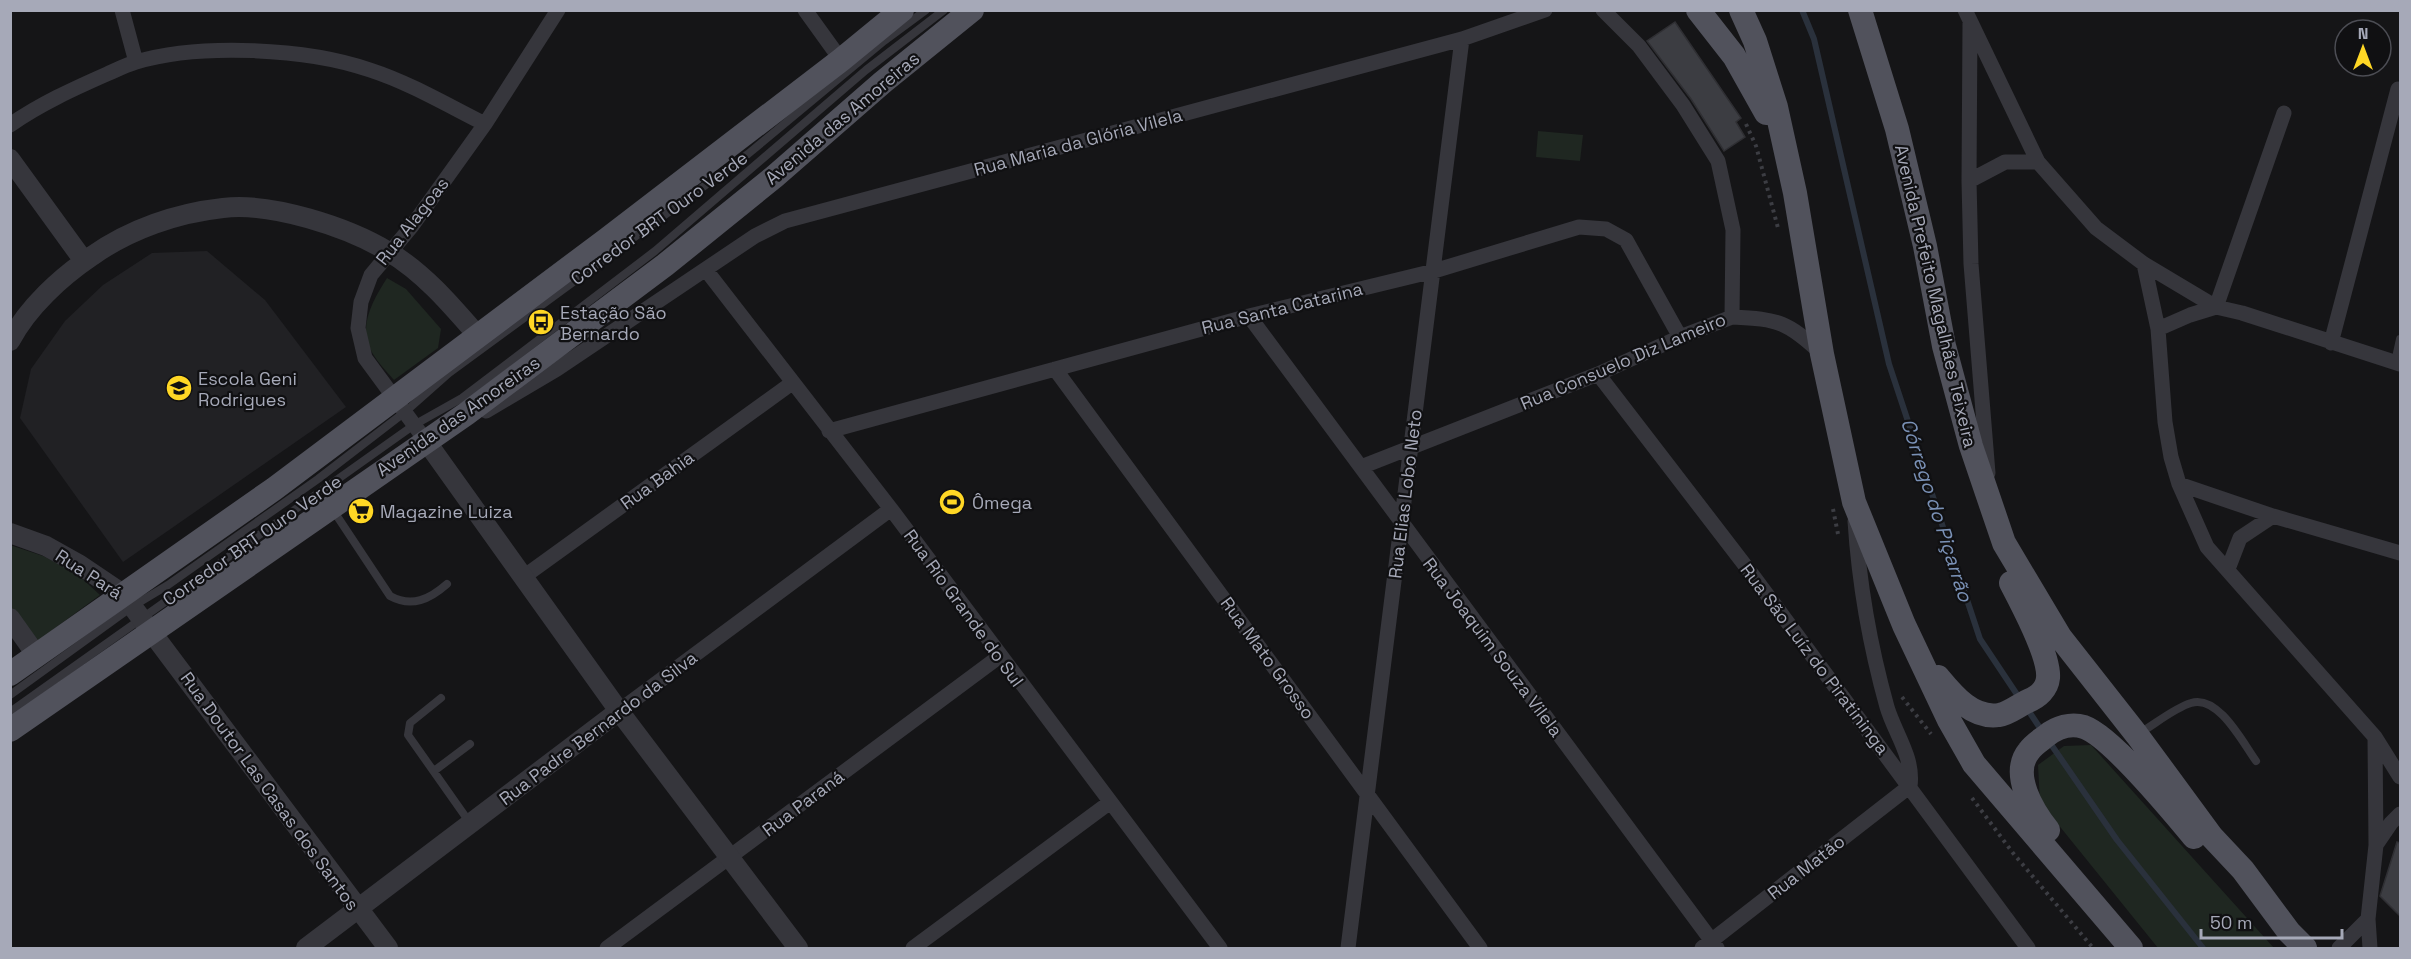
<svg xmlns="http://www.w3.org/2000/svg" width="2411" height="959" font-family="'Space Grotesk',sans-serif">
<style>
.built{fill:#212124}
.green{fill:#1f2721}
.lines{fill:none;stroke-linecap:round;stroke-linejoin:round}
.stream{stroke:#2a313c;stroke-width:6}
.building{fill:#3c3d42;stroke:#2f2f33;stroke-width:1.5}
.path{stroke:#3c3d43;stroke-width:4;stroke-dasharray:3 4.5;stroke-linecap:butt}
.service{stroke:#36363c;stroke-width:8}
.minor{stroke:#36363c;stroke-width:15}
.tertiary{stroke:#36363c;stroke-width:20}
.primary{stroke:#51525c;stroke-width:24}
.labels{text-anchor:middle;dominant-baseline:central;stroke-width:4.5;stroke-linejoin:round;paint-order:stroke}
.street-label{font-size:18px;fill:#a6a9b8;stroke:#101012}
.poi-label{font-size:18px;fill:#a6a9b8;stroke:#101012;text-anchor:start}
.water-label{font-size:20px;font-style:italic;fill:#7a91b6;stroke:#101012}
</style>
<rect width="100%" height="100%" fill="#151517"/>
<!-- built -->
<path class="built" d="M207 251 265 300 346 407 123 562 20 418 31 369 65 321 103 285 152 253Z"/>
<!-- green -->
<path class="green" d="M1538 131 1583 135 1580 161 1536 157Z
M387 278 406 289 441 329 438 348 394 380C387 372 379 364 373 354 356 329 373 300 387 278Z
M10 545 43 556 76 573 100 595 36 642 11 607Z
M2091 745 2274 948H2158L2040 802 2038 765 2064 746Z"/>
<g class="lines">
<!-- stream -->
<path class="stream" d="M1802 10 1814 39 1889 364 1980 639 2020 699
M2026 707 2042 731
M2048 740 2117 840 2203 948"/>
</g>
<!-- building -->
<path class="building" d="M1675 22 1741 118 1736 122 1745 137 1724 151 1691 99 1647 41Z
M2397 842 2400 843V916L2380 896Z"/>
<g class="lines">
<!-- path -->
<path class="path" d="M1746 124 1756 146 1778 228
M1833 509 1838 534
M1902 697 1931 734
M1972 798 2013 853 2093 948"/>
<!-- service -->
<path class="service" d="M2395 362 2400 339
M333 510 390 596C412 608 430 599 447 584
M10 695 133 606 168 585 318 479 405 412 449 373 748 154 884 41 926 10
M441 698 410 723 408 735 470 823
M10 712 414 425 462 398 655 251 866 70 944 10
M2138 734C2154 725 2174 708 2191 703 2218 694 2243 743 2256 761
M434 771 470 744"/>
<!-- minor -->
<path class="minor" d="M122 10 136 62
M805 10 841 60
M1965 10 2038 162 2096 228 2144 264 2216 307 2242 313 2400 364
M1970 23 1969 181 1971 264 1988 473
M10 125C40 104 73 89 107 74 116 70 126 65 136 62 200 43 307 48 370 70 410 83 447 105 485 124
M1969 181 2005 162H2038
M2144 264 2158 329 2165 422 2171 457 2179 484 2207 547 2375 737 2400 777
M706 270 891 509 1220 948
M1249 316 1717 948
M1732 317C1779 319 1788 322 1822 354
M2158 329 2190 315 2216 307 2284 113
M2331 343 2398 89
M1055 369 1480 948
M1598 374 1754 577 2028 948
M486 411 557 369 755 236 785 221 1462 39 1545 10
M829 431 1249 316 1434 271 1579 227 1606 229 1626 240 1680 337
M426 441 365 358 358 328 361 302 371 275 412 226 485 124 558 10
M1361 467 1598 374 1680 337 1732 317 1733 230 1718 161 1683 105 1639 46 1603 10
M2179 484 2273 516 2400 553
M1855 521C1859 583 1870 646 1887 707 1895 734 1914 757 1910 786
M2228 569 2240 538 2273 516
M522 578 792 383
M619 711 891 509
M2376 845 2391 823 2400 814
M607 948 1000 656
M913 948 1109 803
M1348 948 1462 39
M1702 948 1910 786
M2339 948 2368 919
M2370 948 2368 919 2376 845 2375 737"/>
<!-- tertiary -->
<path class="tertiary" d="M10 159 84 261
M10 341C28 307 61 277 92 256 130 229 177 213 223 208 271 202 348 227 389 252 424 273 451 305 478 336
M426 441 619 711 798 948
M10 533 46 546 80 565 123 594 388 948
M10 618 37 656
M306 948 619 711"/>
<!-- primary -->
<path class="primary" d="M1698 10 1734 56 1766 113
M1741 10 1755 41 1776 107 1795 193 1822 354 1854 502 1904 625 1949 720 1974 764 2131 948
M1860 10 1897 129 1925 246 1944 346 1971 446 2004 543 2060 637 2137 735 2212 837 2243 870 2289 932 2305 948
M10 674 274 489 606 240 841 60 902 10
M1938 677C1953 695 1972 719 1999 715 2008 714 2019 705 2028 701 2038 697 2047 689 2048 678 2050 656 2022 604 2011 583
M10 730 466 414 665 265 774 177 883 82 972 10
M2048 830C2033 811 2010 774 2029 751 2033 745 2041 740 2046 736 2057 727 2071 723 2084 727 2112 737 2173 812 2194 837"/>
</g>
<!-- icons -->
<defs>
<symbol id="bus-disc" viewBox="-11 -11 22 22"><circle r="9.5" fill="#ffd725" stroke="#101012"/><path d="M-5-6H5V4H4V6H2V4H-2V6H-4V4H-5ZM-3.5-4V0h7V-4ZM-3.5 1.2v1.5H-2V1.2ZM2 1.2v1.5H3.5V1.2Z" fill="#111"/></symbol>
<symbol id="school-disc" viewBox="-11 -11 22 22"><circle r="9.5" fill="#ffd725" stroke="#101012"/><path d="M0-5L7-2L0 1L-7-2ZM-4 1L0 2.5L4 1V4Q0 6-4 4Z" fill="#111"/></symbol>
<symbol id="stadium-disc" viewBox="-11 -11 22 22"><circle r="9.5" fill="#ffd725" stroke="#101012"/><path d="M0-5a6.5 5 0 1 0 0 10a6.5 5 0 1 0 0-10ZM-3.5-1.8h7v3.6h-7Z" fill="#111"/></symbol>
<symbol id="supermarket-disc" viewBox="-11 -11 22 22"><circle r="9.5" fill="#ffd725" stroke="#101012"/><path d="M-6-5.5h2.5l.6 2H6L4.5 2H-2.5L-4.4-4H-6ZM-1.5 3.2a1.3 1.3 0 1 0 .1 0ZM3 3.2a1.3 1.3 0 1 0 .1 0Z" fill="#111"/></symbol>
</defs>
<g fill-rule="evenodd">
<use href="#bus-disc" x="526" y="307" width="30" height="30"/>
<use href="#school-disc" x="164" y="373" width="30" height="30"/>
<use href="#stadium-disc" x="937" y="487" width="30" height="30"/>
<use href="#supermarket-disc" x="346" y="496" width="30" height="30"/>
</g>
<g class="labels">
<!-- street labels -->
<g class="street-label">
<text transform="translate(842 118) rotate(-40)">Avenida das Amoreiras</text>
<text transform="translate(1078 142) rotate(-15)">Rua Maria da Glória Vilela</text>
<text transform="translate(659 218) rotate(-36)">Corredor BRT Ouro Verde</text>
<text transform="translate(412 221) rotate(-52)">Rua Alagoas</text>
<text transform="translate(1936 296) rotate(77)">Avenida Prefeito Magalhães Teixeira</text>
<text transform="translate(1282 308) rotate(-14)">Rua Santa Catarina</text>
<text transform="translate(1623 361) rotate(-23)">Rua Consuelo Diz Lameiro</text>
<text transform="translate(458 416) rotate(-35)">Avenida das Amoreiras</text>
<text transform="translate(657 480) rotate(-36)">Rua Bahia</text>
<text transform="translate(1405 494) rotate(-83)">Rua Elias Lobo Neto</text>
<text transform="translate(252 540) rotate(-35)">Corredor BRT Ouro Verde</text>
<text transform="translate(89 574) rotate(33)">Rua Pará</text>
<text transform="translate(964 608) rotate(54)">Rua Rio Grande do Sul</text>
<text transform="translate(1493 647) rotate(53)">Rua Joaquim Souza Vilela</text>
<text transform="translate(1268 658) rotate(54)">Rua Mato Grosso</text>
<text transform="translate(1815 659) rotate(53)">Rua São Luíz do Piratininga</text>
<text transform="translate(598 728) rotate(-37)">Rua Padre Bernardo da Silva</text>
<text transform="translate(270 791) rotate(54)">Rua Doutor Las Casas dos Santos</text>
<text transform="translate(803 803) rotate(-37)">Rua Paraná</text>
<text transform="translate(1806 867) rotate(-38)">Rua Matão</text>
</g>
<!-- poi labels -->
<g class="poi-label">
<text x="560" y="312">Estação São<tspan x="560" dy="21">Bernardo</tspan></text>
<text x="198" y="378">Escola Geni<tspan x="198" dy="21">Rodrigues</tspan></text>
<text x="972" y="502">Ômega</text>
<text x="380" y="511">Magazine Luiza</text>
</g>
<!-- water labels -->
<g class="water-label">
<text transform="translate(1937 510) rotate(72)">Córrego do Piçarrão</text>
</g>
</g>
<!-- border -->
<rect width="2411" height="959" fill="none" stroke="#a6a9b8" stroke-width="24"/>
<!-- north arrow -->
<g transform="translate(2363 48)"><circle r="28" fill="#101012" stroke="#4c4d54" stroke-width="1.5"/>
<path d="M0-4.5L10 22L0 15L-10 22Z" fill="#ffd725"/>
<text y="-9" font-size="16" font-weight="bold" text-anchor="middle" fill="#a6a9b8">N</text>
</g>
<!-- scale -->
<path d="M2201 929v9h141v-9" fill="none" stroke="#a6a9b8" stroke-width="3"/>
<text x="2210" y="929" font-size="18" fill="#a6a9b8" stroke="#101012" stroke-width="4.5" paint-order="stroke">50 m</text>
</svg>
